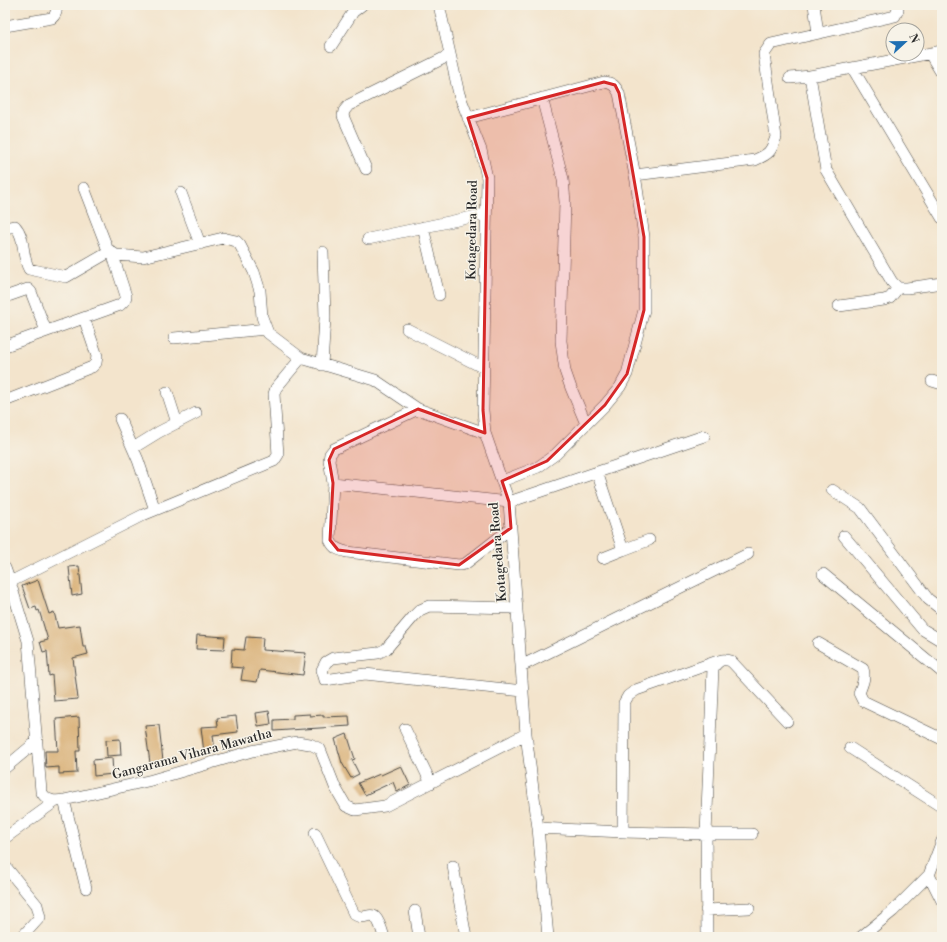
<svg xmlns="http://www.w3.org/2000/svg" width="947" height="942" font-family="'Libre Bodoni',serif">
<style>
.building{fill:#d9b077}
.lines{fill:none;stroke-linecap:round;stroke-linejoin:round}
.minor-casing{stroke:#494743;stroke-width:12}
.minor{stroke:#fff;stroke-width:11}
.marked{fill:#d62828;fill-opacity:0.2;stroke:#d62828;stroke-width:3;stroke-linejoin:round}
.labels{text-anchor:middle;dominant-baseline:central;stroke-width:3;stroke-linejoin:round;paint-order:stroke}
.street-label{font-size:13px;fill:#2b2b2b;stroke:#f7f3e8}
</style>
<rect width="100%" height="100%" fill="#f7f3e8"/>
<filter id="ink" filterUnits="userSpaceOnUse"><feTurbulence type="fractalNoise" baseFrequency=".025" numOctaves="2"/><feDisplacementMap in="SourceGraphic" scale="8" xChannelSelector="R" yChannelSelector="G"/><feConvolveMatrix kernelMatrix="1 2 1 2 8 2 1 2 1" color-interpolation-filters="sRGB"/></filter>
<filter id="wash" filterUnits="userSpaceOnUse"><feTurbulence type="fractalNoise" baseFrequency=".012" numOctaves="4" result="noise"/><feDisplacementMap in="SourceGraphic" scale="16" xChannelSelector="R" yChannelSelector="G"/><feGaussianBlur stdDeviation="0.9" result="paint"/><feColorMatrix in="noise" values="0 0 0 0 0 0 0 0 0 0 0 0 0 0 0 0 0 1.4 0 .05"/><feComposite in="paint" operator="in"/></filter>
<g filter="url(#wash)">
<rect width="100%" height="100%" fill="#f3e4cc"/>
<g id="blocks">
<!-- building -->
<path class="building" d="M79 566 82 594 72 596 69 567Z
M38 580 49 614 54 612 58 628 80 625 83 647H86L88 654 73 658 78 699 54 701 52 675 49 676 47 651 43 652 40 642 48 640 39 610 37 611 36 607 30 609 22 586Z
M197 635 225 637 224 650 196 649Z
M246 637 263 638 262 650 306 653 303 675 260 670 257 682 241 680 243 668 231 667 232 649 244 650Z
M269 711 271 724 258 726 256 713Z
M310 714V716L323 715V717L349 716 350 726 274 731V720L293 719V715Z
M236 716 238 732 213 735 215 751 204 753 201 727 218 726 217 718Z
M79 717 80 751H76L77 773 59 774V767L46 768 45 751H58L56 719Z
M159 725 163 761 150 763 145 726Z
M347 734 355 759 352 760 359 774 351 778 342 763 335 739Z
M120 739 121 755 107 756 106 740Z
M112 758 113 774 94 776 93 760Z
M401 766 410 785 397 792 393 782 365 795 358 783 380 774 381 775Z"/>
</g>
</g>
<g filter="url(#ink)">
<use href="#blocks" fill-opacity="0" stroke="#494743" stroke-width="1"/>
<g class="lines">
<defs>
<path id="minor" d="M439 5 459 94 481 150 487 178 483 410 485 433 509 502 526 734 538 828 548 937
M814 5 818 33
M5 26 52 18C57 14 57 10 56 5
M331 46 353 12 362 5
M930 54 942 74
M853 69 942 218
M810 76 826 170 892 282 898 288H907L942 283
M790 78 810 76 942 51
M542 98 563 179 565 202 561 341 565 371 571 388 586 424
M468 118 604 82C613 83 615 86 619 93L636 181 644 237V310L627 374 620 387 605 405 556 454 538 467 502 481
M366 169 343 116 344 111 349 105 450 55
M635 175 755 160C769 154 771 152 776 137L764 54 771 44 895 16 898 10 897 5
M84 188 106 245 107 249 116 255
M181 193 200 244
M423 227 439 295
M5 228 15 226C26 238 21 255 29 269L66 277 111 251
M368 239 486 214
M5 297 25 290 28 289 31 292 46 331
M839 306 884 300 890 298 898 288
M407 329 484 368
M174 338 266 329
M5 346 120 305 125 300 126 296 114 259 116 255 143 257 223 238 236 241 240 245 254 272 260 291 262 317 268 333 301 358 375 380 418 409 485 433
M322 365 325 318 323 252
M932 381 942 384
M167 392 177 423
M5 401 92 367 96 363 97 356 84 318
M418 409 334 449 330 454 329 460 333 483 330 540C334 549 339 550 347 552L459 565 465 564 511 528
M120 419 138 460 155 510
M133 448 159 432 196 413
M597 472 623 550 649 540
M333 483 509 502 704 436
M832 490 860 508 928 599 942 610
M844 536 922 629 942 641
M603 558 623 550
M5 568 10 582 28 641 41 791C46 801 54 802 64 800L152 780 252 751 297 742 310 744 320 749 335 787 346 806 355 810 385 806 526 734
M823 574 942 672
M10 582 143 515 274 461 278 455 274 394 276 388 301 358
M517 608 429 606 420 610 414 616 386 649 378 653 333 658 326 662 322 670 325 680 365 674 523 691
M818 643 863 669C866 677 862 685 859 693L863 701 942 739
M521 666 748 554
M405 729 431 783
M850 748 942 807
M5 768 36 742
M64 800 86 888
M538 828 623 832 706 834 707 937
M623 832 624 703 628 696 636 690 718 661
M315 833 354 914C369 925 373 899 384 937
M752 834H706L713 668C719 660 722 658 731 661L787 721
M5 838 56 801
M5 866 37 905 40 917 22 937
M453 866 466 937
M929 875 942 901
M706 910 749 908
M415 911 419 937
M861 937 893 911 929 875 942 841"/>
</defs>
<!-- minor casing -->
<use href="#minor" class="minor-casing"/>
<!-- minor -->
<use href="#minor" class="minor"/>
</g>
</g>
<!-- marked area -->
<path class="marked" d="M604 82 615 85 619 93 644 237V310L627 374 605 405 547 461 502 481 509 502 511 528 459 565 338 550 330 540 333 483 329 460 334 449 418 409 485 433 483 410 487 178 468 118Z"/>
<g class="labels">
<!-- street labels -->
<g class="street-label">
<text transform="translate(472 230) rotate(-89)">Kotagedara Road</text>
<text transform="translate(498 552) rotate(-95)">Kotagedara Road</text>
<text transform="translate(192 754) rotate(-15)">Gangarama Vihara Mawatha</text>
</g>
</g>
<!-- margin -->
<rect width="947" height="942" fill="none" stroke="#f7f3e8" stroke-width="20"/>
<!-- north arrow -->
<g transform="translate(905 42) rotate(68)"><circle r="19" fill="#f7f3e8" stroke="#a5a39c"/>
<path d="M0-3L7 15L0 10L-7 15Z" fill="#1f6fb2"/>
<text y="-6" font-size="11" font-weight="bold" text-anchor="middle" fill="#2b2b2b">N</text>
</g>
</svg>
